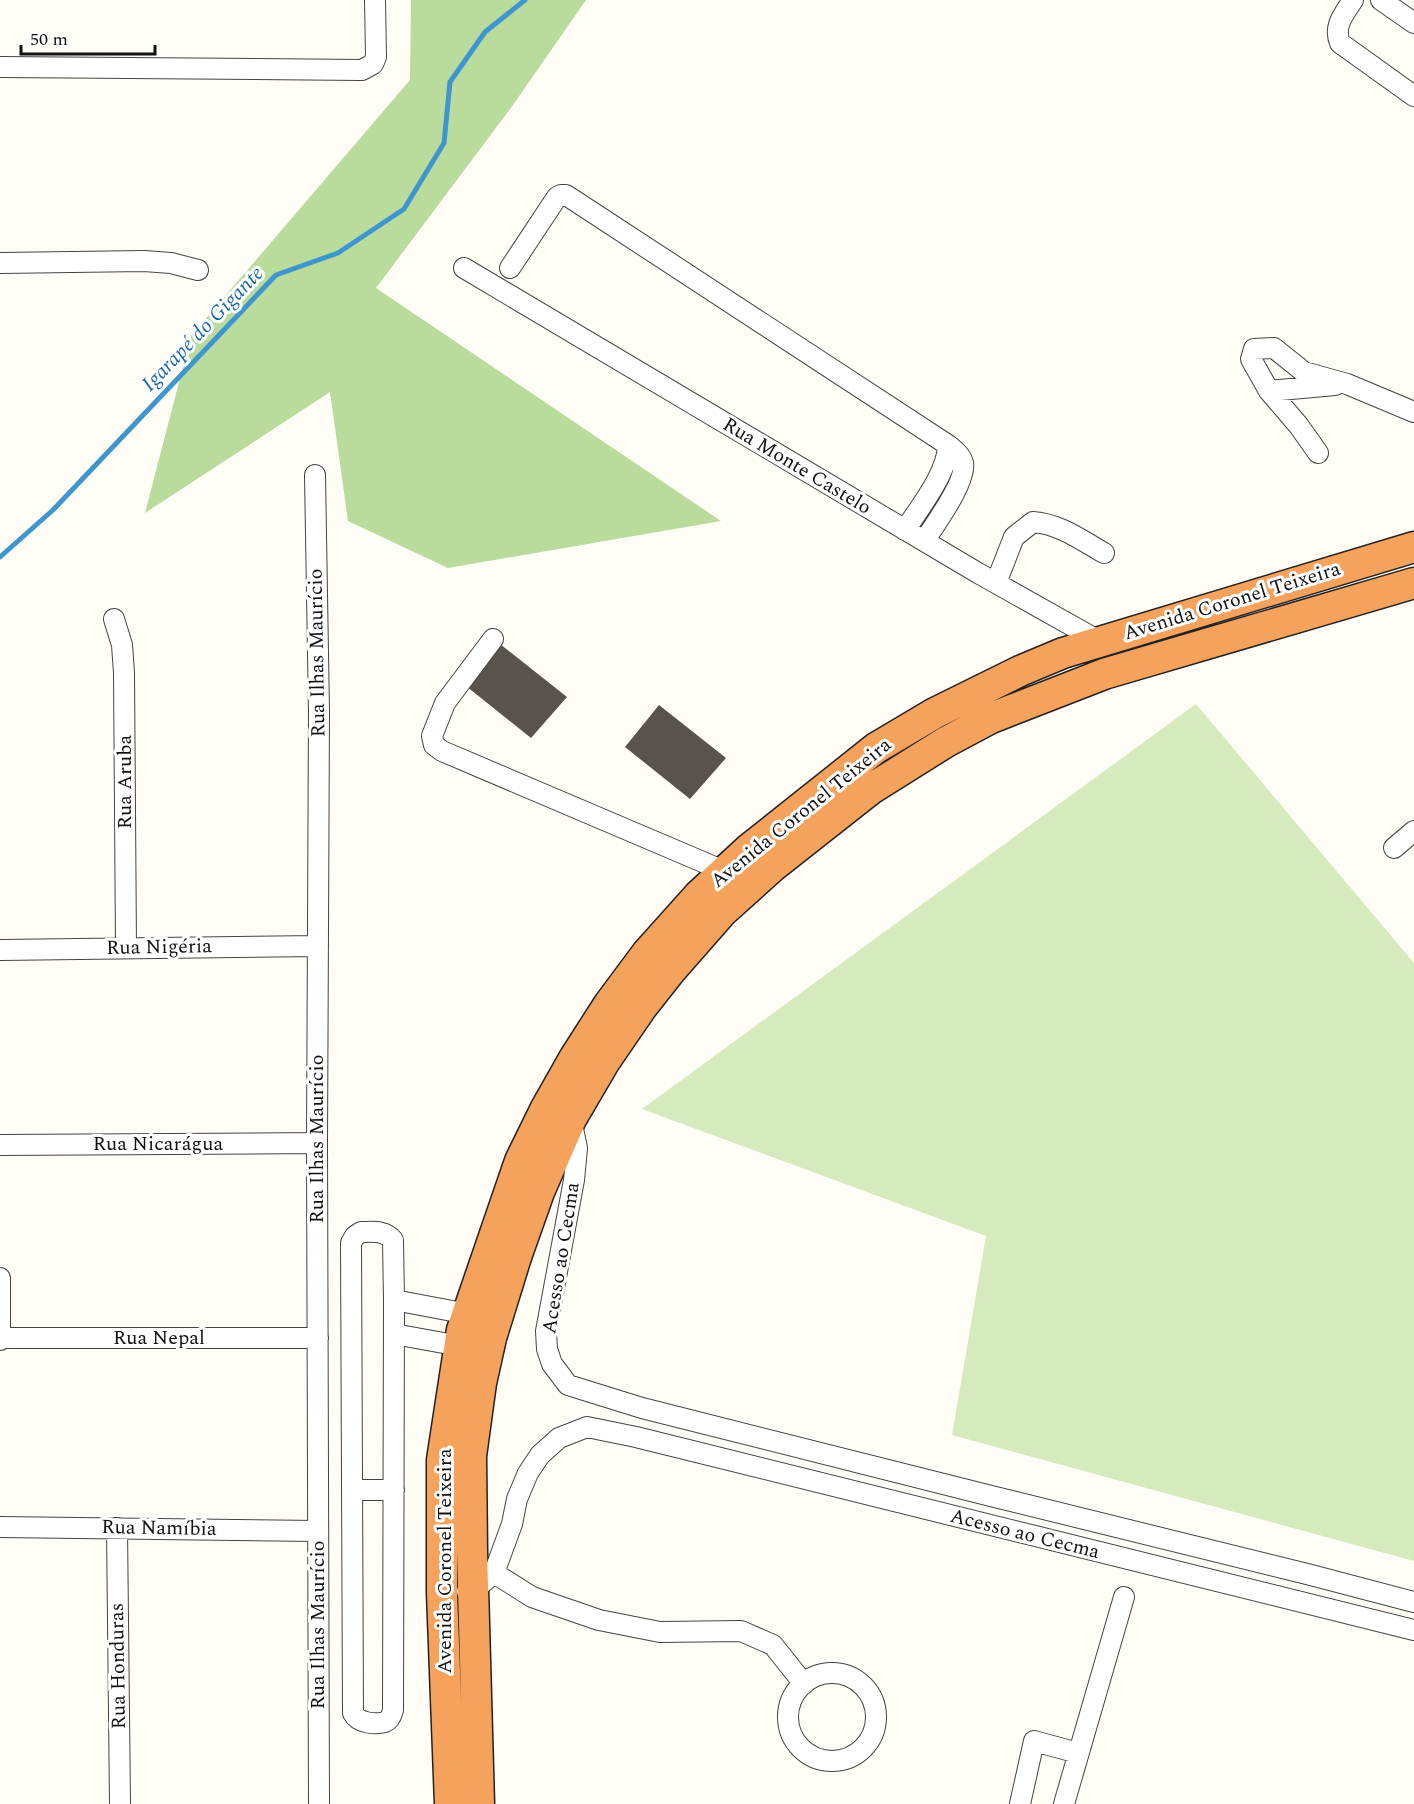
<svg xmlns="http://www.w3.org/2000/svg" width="1414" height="1804" font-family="Spectral,serif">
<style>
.green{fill:#d5ebbd}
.forest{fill:#b9dc9c}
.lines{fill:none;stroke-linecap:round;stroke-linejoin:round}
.stream{stroke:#3f96cf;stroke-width:5}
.building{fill:#5a524d}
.minor-casing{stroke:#444;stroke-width:22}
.highway-casing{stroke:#222;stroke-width:33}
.minor{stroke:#fff;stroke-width:20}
.highway{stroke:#f5a25d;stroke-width:30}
.labels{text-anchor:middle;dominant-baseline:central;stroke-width:6;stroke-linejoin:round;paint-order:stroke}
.street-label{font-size:20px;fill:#111;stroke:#fff}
.water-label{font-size:21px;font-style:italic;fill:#1768a6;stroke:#fff}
</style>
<rect width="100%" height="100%" fill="#fffdf5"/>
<!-- green -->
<path class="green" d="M1196 704 1414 963V1561L952 1435 986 1236 642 1109Z"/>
<!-- forest -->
<path class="forest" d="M411 0H586L513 105 376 288 721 521 448 568 348 521 330 392 145 513 191 336 410 80Z"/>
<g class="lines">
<!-- stream -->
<path class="stream" d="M0 557 53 510 276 275 338 253 404 209 444 143 450 82 485 32 525 0"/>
</g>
<!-- building -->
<path class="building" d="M500 644 567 697 531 738 466 686Z
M659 705 726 758 690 799 625 747Z"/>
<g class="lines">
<defs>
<path id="minor" d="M1353 0C1344 14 1333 26 1340 43L1414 96
M1381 0 1414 23
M0 67 362 70 373 64 376 57 375 0
M0 263 144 261 171 263 198 270
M464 268 978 573 1099 641
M510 268 557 197 561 195H566L948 445C954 450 961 455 963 463 967 480 935 525 924 541
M1269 391 1335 385
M1318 453 1299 426 1269 391 1251 359 1254 349 1274 348 1304 372 1347 384 1414 412
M315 475 319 712 317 1143 319 1804
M905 530C920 507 948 472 948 445
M996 583 1014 537 1033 522C1060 524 1081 540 1104 553
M114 619 122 645 124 673 126 947
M493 639 445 703 432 736 434 745 442 751 724 871
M1394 848 1414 831
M0 950 318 946
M571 1119 577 1148 574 1180 546 1331 547 1349 552 1364 568 1385 642 1408 991 1496 1311 1575 1414 1602
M0 1145 317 1143
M361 1232C373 1232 385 1230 393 1240L394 1300 393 1710C392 1714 390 1720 385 1722 375 1725 358 1723 353 1713L351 1243 355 1236Z
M0 1278V1340
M394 1300 468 1314
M394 1334 460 1346
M0 1338H318
M353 1490H394
M0 1527 318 1531
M117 1528 120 1804
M494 1573 532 1597 599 1620 660 1632 741 1631 773 1645 804 1684
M467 1591H473L494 1573 512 1524 517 1499 528 1473 540 1455 559 1438 587 1427 636 1437 1414 1630
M788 1717a44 44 0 1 1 88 0a44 44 0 1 1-88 0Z
M1020 1804 1034 1741 1078 1753
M1064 1804 1124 1597"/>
<path id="highway" d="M450 1804 442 1593V1460L462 1330 520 1161 545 1110 575 1057 609 1004 647 953 699 895 749 849 876 748 935 713 1020 671 1063 653 1414 547
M479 1804 472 1551 471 1456 481 1383 491 1338 516 1257 539 1192 571 1119 605 1061 642 1007 672 969 722 912 772 867 871 789 946 742 991 718 1104 674 1414 583"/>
</defs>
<!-- minor casing -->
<use href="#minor" class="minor-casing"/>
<!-- highway casing -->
<use href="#highway" class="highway-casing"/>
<!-- minor -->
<use href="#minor" class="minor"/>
<!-- highway -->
<use href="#highway" class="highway"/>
</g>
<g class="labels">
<!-- street labels -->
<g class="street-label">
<text transform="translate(797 466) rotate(31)">Rua Monte Castelo</text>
<text transform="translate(1232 601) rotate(-17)">Avenida Coronel Teixeira</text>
<text transform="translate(317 653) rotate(-91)">Rua Ilhas Maurício</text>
<text transform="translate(125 782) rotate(-90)">Rua Aruba</text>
<text transform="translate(801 813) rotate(-39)">Avenida Coronel Teixeira</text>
<text transform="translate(159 947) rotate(-1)">Rua Nigéria</text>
<text transform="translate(317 1139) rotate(-90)">Rua Ilhas Maurício</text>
<text x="158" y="1144">Rua Nicarágua</text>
<text transform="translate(561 1258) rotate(-81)">Acesso ao Cecma</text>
<text x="159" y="1338">Rua Nepal</text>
<text transform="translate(159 1528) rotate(1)">Rua Namíbia</text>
<text transform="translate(1025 1534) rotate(14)">Acesso ao Cecma</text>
<text transform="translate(445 1561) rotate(-90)">Avenida Coronel Teixeira</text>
<text transform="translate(318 1625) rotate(-90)">Rua Ilhas Maurício</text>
<text transform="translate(118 1666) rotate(-91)">Rua Honduras</text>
</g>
<!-- water labels -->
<g class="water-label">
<text transform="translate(203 329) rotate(-46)">Igarapé do Gigante</text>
</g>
</g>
<!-- scale -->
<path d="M21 45v9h134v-9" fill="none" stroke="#111111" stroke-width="3"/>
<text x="30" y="45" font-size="18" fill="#111111" stroke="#ffffff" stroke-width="4.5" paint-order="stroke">50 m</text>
</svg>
